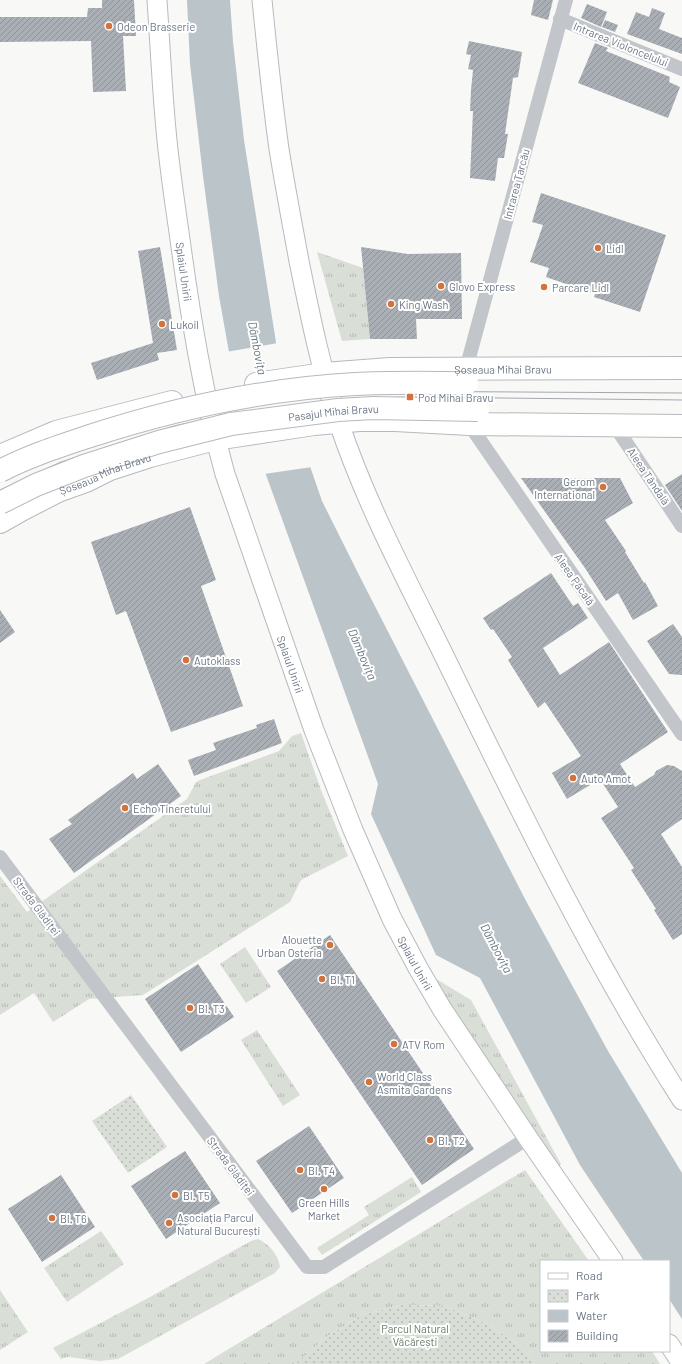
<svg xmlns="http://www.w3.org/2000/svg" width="682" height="1364" font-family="Barlow,sans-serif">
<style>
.grass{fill:url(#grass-tufts)}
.park{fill:url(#park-dots)}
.water{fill:#bbc4c9}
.pier{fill:#f8f8f6}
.building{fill:url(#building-hatch)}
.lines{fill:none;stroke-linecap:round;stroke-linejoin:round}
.secondary-casing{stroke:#b7babf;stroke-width:21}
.primary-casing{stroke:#b6b9bd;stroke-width:24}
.minor{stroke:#c2c5c9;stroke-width:14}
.secondary{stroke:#fff;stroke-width:19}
.primary{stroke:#fff;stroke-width:22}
.tram{stroke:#a4a8ae;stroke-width:1}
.primary-bridge-casing{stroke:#b6b9bd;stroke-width:24;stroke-linecap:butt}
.primary-bridge{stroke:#fff;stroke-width:22}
.poi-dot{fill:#d2733b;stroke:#fff;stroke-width:1.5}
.labels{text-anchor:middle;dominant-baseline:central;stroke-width:4;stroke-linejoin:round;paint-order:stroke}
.poi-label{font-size:11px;fill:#6a7584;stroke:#fff;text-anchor:start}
.street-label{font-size:11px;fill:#6a7584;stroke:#fff}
.park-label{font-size:11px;fill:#6a7b68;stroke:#fff}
.water-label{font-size:12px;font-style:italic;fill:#66757f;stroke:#fff}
</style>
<defs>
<pattern id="grass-tufts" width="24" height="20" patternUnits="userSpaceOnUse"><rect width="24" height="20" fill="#d9ded7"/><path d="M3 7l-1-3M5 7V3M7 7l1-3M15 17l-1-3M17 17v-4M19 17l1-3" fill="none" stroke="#b4b9b4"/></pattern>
<pattern id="park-dots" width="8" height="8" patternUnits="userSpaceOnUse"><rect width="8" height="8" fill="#d9ded7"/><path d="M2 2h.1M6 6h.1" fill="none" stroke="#b4b9b4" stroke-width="1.8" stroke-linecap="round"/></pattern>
<pattern id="building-hatch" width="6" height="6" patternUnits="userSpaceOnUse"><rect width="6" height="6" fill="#aaafb6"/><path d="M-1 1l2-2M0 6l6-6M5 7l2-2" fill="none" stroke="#8e939a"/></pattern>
</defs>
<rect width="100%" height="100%" fill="#f8f8f6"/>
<!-- grass -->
<path class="grass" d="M317 252 363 268 370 339 342 341Z
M301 733 321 790 348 856 301 880 290 902 143 995 89 999 53 1022 34 993 0 1015V876L27 912 187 799 196 782 200 780 279 751 292 736Z
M245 947 271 987 246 1003 220 964Z
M418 968 471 1000 561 1164 551 1171Z
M257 1030 300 1095 283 1106 241 1040Z
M525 1170 589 1261H541V1351H652L660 1364H535L521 1346 487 1324 445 1306 403 1305 362 1315 328 1336 295 1364H204Z
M412 1177 421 1192 322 1255 317 1248 369 1215 364 1207Z
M101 1231 124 1264 67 1302 44 1268Z
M258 1239C269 1244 278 1254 280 1267L275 1273 118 1359 99 1361 68 1357 61 1359 53 1348 150 1297 251 1241Z
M0 1290 28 1332 0 1350Z"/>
<!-- park -->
<path class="park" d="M131 1095 167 1147 128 1173 92 1121Z
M403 1305 445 1306 487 1324 521 1346 535 1364H295L328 1336 362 1315Z"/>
<!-- water -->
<path class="water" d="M187 0H230L233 42 244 140 278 355 303 446 322 501 360 577 525 899 608 1051 682 1173V1319L669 1299V1261H644L580 1165 480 978 436 955 371 814 378 784 261 461 232 369 219 296 203 176 190 64Z"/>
<!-- pier -->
<path class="pier" d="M278 343 279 354 305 446 312 467 264 474 230 370 226 352Z"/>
<!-- building -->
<path class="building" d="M102 0H134L136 36H123L126 91 93 92 91 41 0 42V17H87L88 8H102Z
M534 0H553L548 20 531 15Z
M587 4 607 12 601 27 581 18Z
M652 8 665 13 659 29 682 38V54L627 34 636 12 649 17Z
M605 20 618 25 615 32 602 27Z
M469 41 522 52 518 77 513 78 505 134H508L504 158H498L495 181 470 178 473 111H470L471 90 473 70 468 69 471 55 466 54Z
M595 43 608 48 606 51 670 77 669 82 680 87 668 118 578 83Z
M541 193 666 235 640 312 594 297 595 294 546 277 549 268 530 262 543 225 532 222Z
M160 247 177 350 157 353 159 360 97 380 91 363 153 343 138 251Z
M361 247 408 254 461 253 462 319H416L417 339H370Z
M682 474V511L665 485Z
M521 478H620L633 503 605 520 626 551 625 552 644 583 645 582 658 606 633 620 618 593 606 601 585 568Z
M190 507 216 580 201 586 243 706 171 732 126 611 116 615 91 542Z
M551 573 573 606 578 603 588 618 543 648 560 675 609 642 668 732 620 764 635 787 654 775 656 771 667 765 674 766 682 771V819L661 834 682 867V934L673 940 654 910 656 909 631 870 634 868 601 818 618 807 600 779 567 799 552 773 581 756 545 702 538 708 508 660 512 657 493 629 491 630 483 618Z
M0 610 15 632 0 643Z
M673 624 682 637V675L669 674 647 641Z
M274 719 282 743 194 776 188 760 216 750 213 743 257 728 256 725Z
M158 764 181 796 74 873 49 839 72 824 68 820 133 773 137 779Z
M330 935 474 1149 422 1185 277 971Z
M198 964 234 1017 181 1052 145 999Z
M309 1126 344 1178 292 1213 256 1161Z
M185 1151 220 1203 166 1239 131 1186Z
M61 1175 95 1227 42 1262 8 1209Z"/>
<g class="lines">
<defs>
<g id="secondary">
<path id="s1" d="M157 0C160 43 162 87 166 130 169 164 174 198 179 232 190 314 203 395 225 474L314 730 353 830 392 919 418 968 442 1009 528 1138 613 1261"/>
<path d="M262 0C267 50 272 99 279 149 285 186 292 223 299 261 310 315 321 370 339 423 368 510 413 591 453 674 524 819 595 964 682 1100"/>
<path d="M669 1344 682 1364"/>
</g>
<g id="primary">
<path id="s2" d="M256 384 324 374 390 369 682 368"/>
<path d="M0 456 56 432 172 402"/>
<path id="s3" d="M0 522 23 509 58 491 86 481 110 469 150 456 215 439 314 424 359 420H395L469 424 682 426"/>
</g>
</defs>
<!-- secondary casing -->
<use href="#secondary" class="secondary-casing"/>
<!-- primary casing -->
<use href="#primary" class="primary-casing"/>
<!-- minor -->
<path class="minor" d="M560 19 682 69
M466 369 566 0
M469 424 682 734
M615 426 682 526
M0 857 307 1267H324L528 1138"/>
<!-- secondary -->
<use href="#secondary" class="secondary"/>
<!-- primary -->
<use href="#primary" class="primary"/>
<!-- tram -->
<path class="tram" d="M0 482C111 427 235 401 357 391L682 393
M0 490 61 462 119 443 174 426 211 418 308 403 357 398 410 397 682 400"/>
<defs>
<g id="primary-bridge">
<path d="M0 471C29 456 60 446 90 436 176 408 265 389 355 384 392 382 430 383 467 383"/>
<path id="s4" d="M0 503 36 485 84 466 159 442 231 424 338 410 373 408 478 410"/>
</g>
</defs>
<!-- primary-bridge casing -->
<use href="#primary-bridge" class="primary-bridge-casing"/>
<!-- primary-bridge -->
<use href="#primary-bridge" class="primary-bridge"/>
</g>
<!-- markers -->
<g class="poi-dot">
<circle cx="109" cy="26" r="4"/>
<circle cx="598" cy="248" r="4"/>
<circle cx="441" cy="286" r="4"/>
<circle cx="544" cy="287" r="4"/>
<circle cx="391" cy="304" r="4"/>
<circle cx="162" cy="324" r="4"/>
<rect x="406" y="393" width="8" height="8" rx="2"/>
<circle cx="603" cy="487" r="4"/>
<circle cx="186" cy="660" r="4"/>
<circle cx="573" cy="778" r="4"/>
<circle cx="125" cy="808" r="4"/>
<circle cx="330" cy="945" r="4"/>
<circle cx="322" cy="979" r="4"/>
<circle cx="190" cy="1008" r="4"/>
<circle cx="394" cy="1044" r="4"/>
<circle cx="369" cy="1082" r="4"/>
<circle cx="430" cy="1140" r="4"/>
<circle cx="300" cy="1170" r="4"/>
<circle cx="324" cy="1189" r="4"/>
<circle cx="175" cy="1195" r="4"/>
<circle cx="52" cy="1218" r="4"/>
<circle cx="169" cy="1223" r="4"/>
</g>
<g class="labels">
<!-- poi labels -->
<g class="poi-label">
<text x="117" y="26">Odeon Brasserie</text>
<text x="606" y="248">Lidl</text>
<text x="449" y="286">Glovo Express</text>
<text x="552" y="287">Parcare Lidl</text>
<text x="399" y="304">King Wash</text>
<text x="170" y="324">Lukoil</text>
<text x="418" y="397">Pod Mihai Bravu</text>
<text x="595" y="481" text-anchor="end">Gerom<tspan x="595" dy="13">International</tspan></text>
<text x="194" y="660">Autoklass</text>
<text x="581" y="778">Auto Amot</text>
<text x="133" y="808">Echo Tineretului</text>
<text x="322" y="939" text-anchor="end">Alouette<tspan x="322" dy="13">Urban Osteria</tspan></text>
<text x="330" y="979">Bl. T1</text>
<text x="198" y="1008">Bl. T3</text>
<text x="402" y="1044">ATV Rom</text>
<text x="377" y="1076">World Class<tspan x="377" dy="13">Asmita Gardens</tspan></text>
<text x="438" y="1140">Bl. T2</text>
<text x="308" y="1170">Bl. T4</text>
<text x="183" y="1195">Bl. T5</text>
<text x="324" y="1202" text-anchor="middle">Green Hills<tspan x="324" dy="13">Market</tspan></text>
<text x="177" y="1217">Asociația Parcul<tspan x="177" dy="13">Natural București</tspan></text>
<text x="60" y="1218">Bl. T6</text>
</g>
<!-- street labels -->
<g class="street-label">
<text transform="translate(621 44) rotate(22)">Intrarea Violoncelului</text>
<text transform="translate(516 184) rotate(-75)">Intrarea Tarcău</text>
<text stroke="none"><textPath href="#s1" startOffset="273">Splaiul Unirii</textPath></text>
<text stroke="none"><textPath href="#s2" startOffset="248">Șoseaua Mihai Bravu</textPath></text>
<text stroke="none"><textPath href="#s4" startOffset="348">Pasajul Mihai Bravu</textPath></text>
<text stroke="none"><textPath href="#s3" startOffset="116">Șoseaua Mihai Bravu</textPath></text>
<text transform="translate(649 476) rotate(56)">Aleea Tândală</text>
<text transform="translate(575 579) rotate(55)">Aleea Păcală</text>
<text stroke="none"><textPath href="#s1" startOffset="681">Splaiul Unirii</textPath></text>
<text transform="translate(37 906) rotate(53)">Strada Glădiței</text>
<text stroke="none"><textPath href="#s1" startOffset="1005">Splaiul Unirii</textPath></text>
<text transform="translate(231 1166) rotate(53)">Strada Glădiței</text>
</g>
<!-- park labels -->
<g class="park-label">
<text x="415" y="1328">Parcul Natural<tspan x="415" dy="13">Văcărești</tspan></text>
</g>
<!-- water labels -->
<g class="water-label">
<text transform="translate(258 348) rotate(79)">Dâmbovița</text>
<text transform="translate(363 654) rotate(67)">Dâmbovița</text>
<text transform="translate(497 948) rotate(62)">Dâmbovița</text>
</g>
</g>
<!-- legend -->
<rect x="540" y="1260" width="130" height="92" fill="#ffffff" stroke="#c3c8ce"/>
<rect x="548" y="1273" width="20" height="6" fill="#ffffff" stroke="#c3c8ce"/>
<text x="576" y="1280" font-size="12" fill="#6a7584">Road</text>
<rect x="548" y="1290" width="20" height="12" fill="url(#park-dots)" stroke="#c3c8ce"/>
<text x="576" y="1300" font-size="12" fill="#6a7584">Park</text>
<rect x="548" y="1310" width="20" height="12" fill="#bbc4c9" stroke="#c3c8ce"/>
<text x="576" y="1320" font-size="12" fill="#6a7584">Water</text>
<rect x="548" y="1330" width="20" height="12" fill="url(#building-hatch)" stroke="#c3c8ce"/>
<text x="576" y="1340" font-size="12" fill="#6a7584">Building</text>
</svg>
